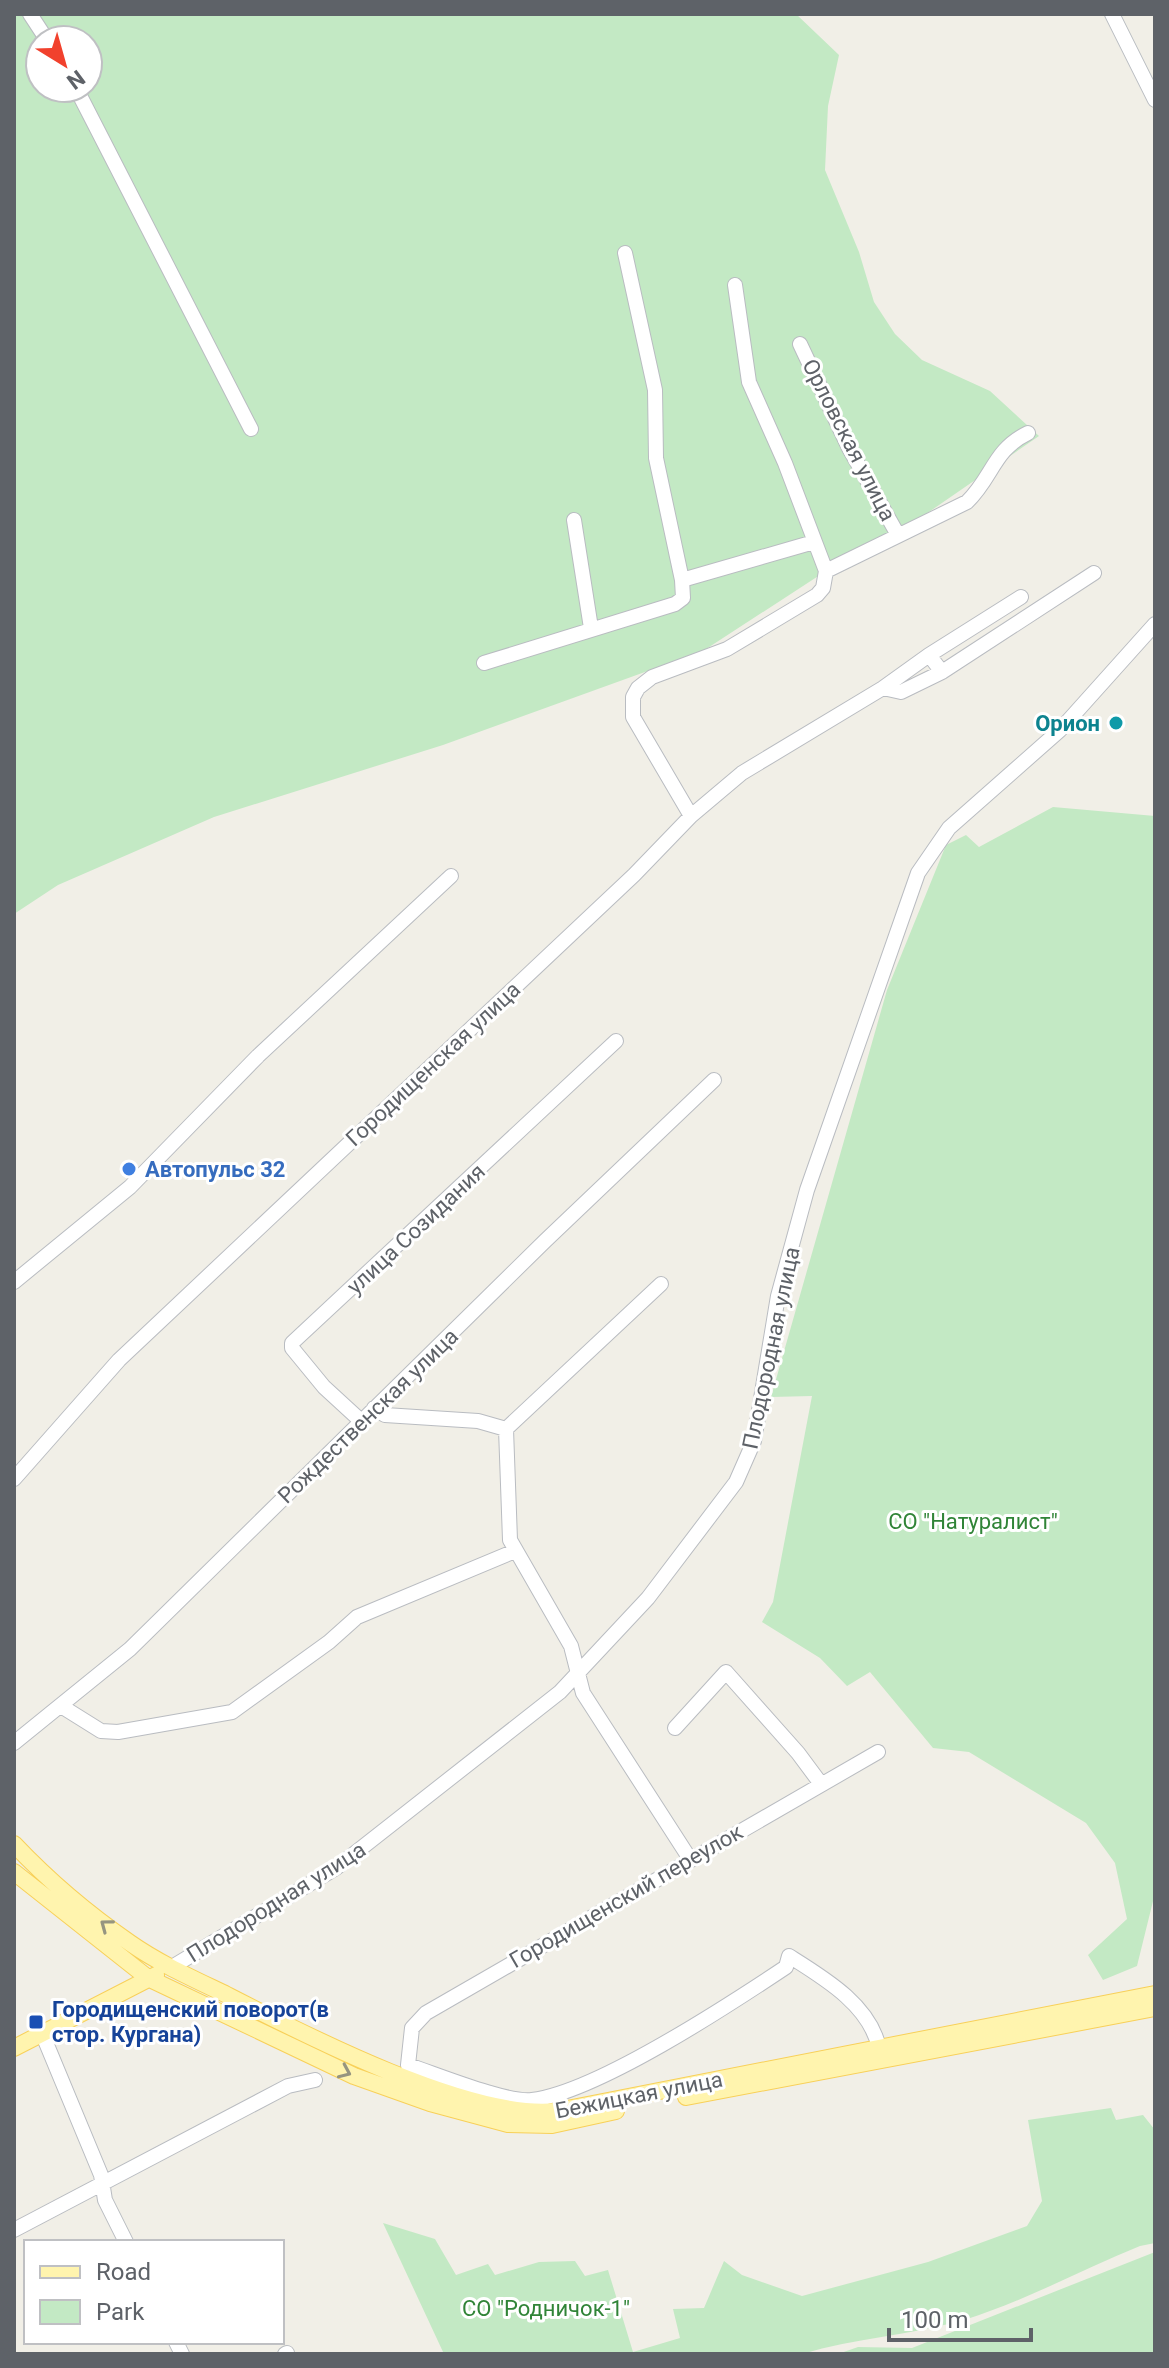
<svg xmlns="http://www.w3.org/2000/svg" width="1169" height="2368" font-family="Roboto,sans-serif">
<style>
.green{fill:#c3e9c4;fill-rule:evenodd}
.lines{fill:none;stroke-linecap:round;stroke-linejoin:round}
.minor-casing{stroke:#b9bcc1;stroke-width:16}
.major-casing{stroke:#f8d059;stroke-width:18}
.minor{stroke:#fff;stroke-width:14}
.major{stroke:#fff4ae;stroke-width:16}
.oneway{stroke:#969580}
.culture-dot{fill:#0f9aa8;stroke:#fff;stroke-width:3}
.shop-dot{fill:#3f7fe0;stroke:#fff;stroke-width:3}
.transit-dot{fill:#1a4fb4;stroke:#fff;stroke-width:3}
.labels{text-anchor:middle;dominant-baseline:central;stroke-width:6;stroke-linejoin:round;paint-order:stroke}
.street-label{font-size:22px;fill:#5e6268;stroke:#fff}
.culture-label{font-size:22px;font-weight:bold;fill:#0d838f;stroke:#fff;text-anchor:end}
.shop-label{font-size:22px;font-weight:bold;fill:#366cbe;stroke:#fff;text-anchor:start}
.park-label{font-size:22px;fill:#308437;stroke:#fff}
.transit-label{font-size:22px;font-weight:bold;fill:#164399;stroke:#fff;text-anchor:start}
</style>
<rect width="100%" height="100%" fill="#f1efe7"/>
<!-- green -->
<path class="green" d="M14 14H796L839 55 828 106 825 170 859 252 874 302 895 334 922 360 990 391 1039 436 897 534 826 571 703 651 443 745 214 817 58 885 14 914ZM40 40H88V88H40Z
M1053 807 1155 816V1893L1137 1966 1103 1980 1088 1955 1127 1919 1115 1863 1086 1823 969 1752 933 1748 870 1672 847 1686 820 1658 762 1622 773 1602 812 1396 771 1397 887 990 946 845 966 835 979 847Z
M1111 2108 1116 2120 1143 2115 1155 2130V2243L1140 2246C1081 2270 1025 2301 964 2320 911 2335 855 2338 802 2354H444L383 2223 435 2239 456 2275 488 2264 495 2275 539 2262 575 2261 585 2276 608 2270 633 2352 680 2338 673 2309 704 2308 724 2261 742 2275 802 2296 928 2262 1027 2226 1042 2201 1028 2120Z
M1155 2252V2354H838L858 2347 912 2348Z"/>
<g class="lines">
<defs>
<path id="minor" d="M30 14 47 40
M1112 14 1155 100
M76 88 251 429
M625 253 655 390 656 458 682 580
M800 344 849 448 898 535
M574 520 591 628
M826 571 967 502C993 477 993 450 1028 433
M929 655 1021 597
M484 663 675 604 683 598 682 580 814 542
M942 672 1094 573
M691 816 633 717V697L638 688 652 677 727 649 817 595 823 588 826 571 785 463 749 382 735 285
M14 1282 130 1187 258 1056 451 876
M374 1408 385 1415 478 1421 506 1429
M361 1421 324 1387 292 1348V1343L616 1041
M506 1429 510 1540 571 1646 583 1693 690 1859
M506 1429 661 1284
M14 1479 119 1360 634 875 691 816 742 773 883 688 929 655 942 672 901 692 883 688
M61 1706 101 1731 118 1732 232 1712 329 1642 357 1617 515 1551
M675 1728 726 1672 798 1753 821 1784
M14 1743 130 1649 545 1241 714 1080
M878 1752 426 2013 412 2028 408 2065C436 2074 506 2103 532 2100 597 2092 729 2005 786 1967L789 1956C824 1978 870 2005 879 2048
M172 1967 336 1868 560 1692 648 1598 736 1482 754 1441 778 1296 807 1190 918 873 949 828 1060 730 1155 624
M42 2033 101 2175 105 2200 126 2242
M14 2230 288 2086 315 2080
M176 2342 182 2354
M285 2354 287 2353"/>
<path id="major" d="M14 1844C49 1881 88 1914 130 1943 160 1964 194 1979 227 1995 305 2035 472 2121 557 2111L1155 1994
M14 1872 148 1978 354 2076 430 2103 508 2124 552 2125 616 2111
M14 2048 156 1975
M686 2097 1155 2008"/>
</defs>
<!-- minor casing -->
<use href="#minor" class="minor-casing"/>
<!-- major casing -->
<use href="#major" class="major-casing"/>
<!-- minor -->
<use href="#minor" class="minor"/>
<!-- major -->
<use href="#major" class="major"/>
</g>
<!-- one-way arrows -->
<defs><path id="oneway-chevron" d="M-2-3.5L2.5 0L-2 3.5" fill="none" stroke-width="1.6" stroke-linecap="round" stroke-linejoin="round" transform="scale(2)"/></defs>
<g class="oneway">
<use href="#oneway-chevron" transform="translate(106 1925) rotate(-143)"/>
<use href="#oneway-chevron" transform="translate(345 2072) rotate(24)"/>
</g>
<!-- markers -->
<circle class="culture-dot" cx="1116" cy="723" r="8"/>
<circle class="shop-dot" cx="129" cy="1169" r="8"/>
<rect class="transit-dot" x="28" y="2014" width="16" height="16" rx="4"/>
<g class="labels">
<!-- street labels -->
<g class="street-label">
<text transform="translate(849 440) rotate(63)">Орловская улица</text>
<text transform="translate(433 1064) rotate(-43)">Городищенская улица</text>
<text transform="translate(416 1229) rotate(-43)">улица Созидания</text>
<text transform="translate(771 1348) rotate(-78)">Плодородная улица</text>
<text transform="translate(368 1416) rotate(-44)">Рождественская улица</text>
<text transform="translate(626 1896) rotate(-30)">Городищенский переулок</text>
<text transform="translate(276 1902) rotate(-32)">Плодородная улица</text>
<text transform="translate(639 2095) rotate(-11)">Бежицкая улица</text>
</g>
<!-- culture labels -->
<g class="culture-label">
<text x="1100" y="723">Орион</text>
</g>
<!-- shop labels -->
<g class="shop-label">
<text x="145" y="1169">Автопульс 32</text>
</g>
<!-- park labels -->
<g class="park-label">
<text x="973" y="1521">СО "Натуралист"</text>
<text x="546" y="2308">СО "Родничок-1"</text>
</g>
<!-- transit labels -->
<g class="transit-label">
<text x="52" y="2009">Городищенский поворот(в<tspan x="52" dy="25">стор. Кургана)</tspan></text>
</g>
</g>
<!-- border -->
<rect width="1169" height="2368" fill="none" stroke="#5e6268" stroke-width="32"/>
<!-- legend -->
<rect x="24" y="2240" width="260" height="104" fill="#ffffff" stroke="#bfc0c3" stroke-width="2"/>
<rect x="40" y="2266" width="40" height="12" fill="#fff4ae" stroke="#bfc0c3" stroke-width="2"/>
<text x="96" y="2280" font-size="24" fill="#5e6268">Road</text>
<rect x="40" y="2300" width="40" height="24" fill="#c3e9c4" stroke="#bfc0c3" stroke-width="2"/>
<text x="96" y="2320" font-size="24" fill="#5e6268">Park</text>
<!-- north arrow -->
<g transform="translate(64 64) rotate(143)"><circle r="38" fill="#ffffff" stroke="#bfc0c3" stroke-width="2"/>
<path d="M0-6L14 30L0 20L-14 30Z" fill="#f1412d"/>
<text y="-12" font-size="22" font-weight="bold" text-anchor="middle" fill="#5e6268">N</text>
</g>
<!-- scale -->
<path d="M889 2328v12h142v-12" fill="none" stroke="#5e6268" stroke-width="4"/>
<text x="901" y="2328" font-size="24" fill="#5e6268" stroke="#ffffff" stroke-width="6" paint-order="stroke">100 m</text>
</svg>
